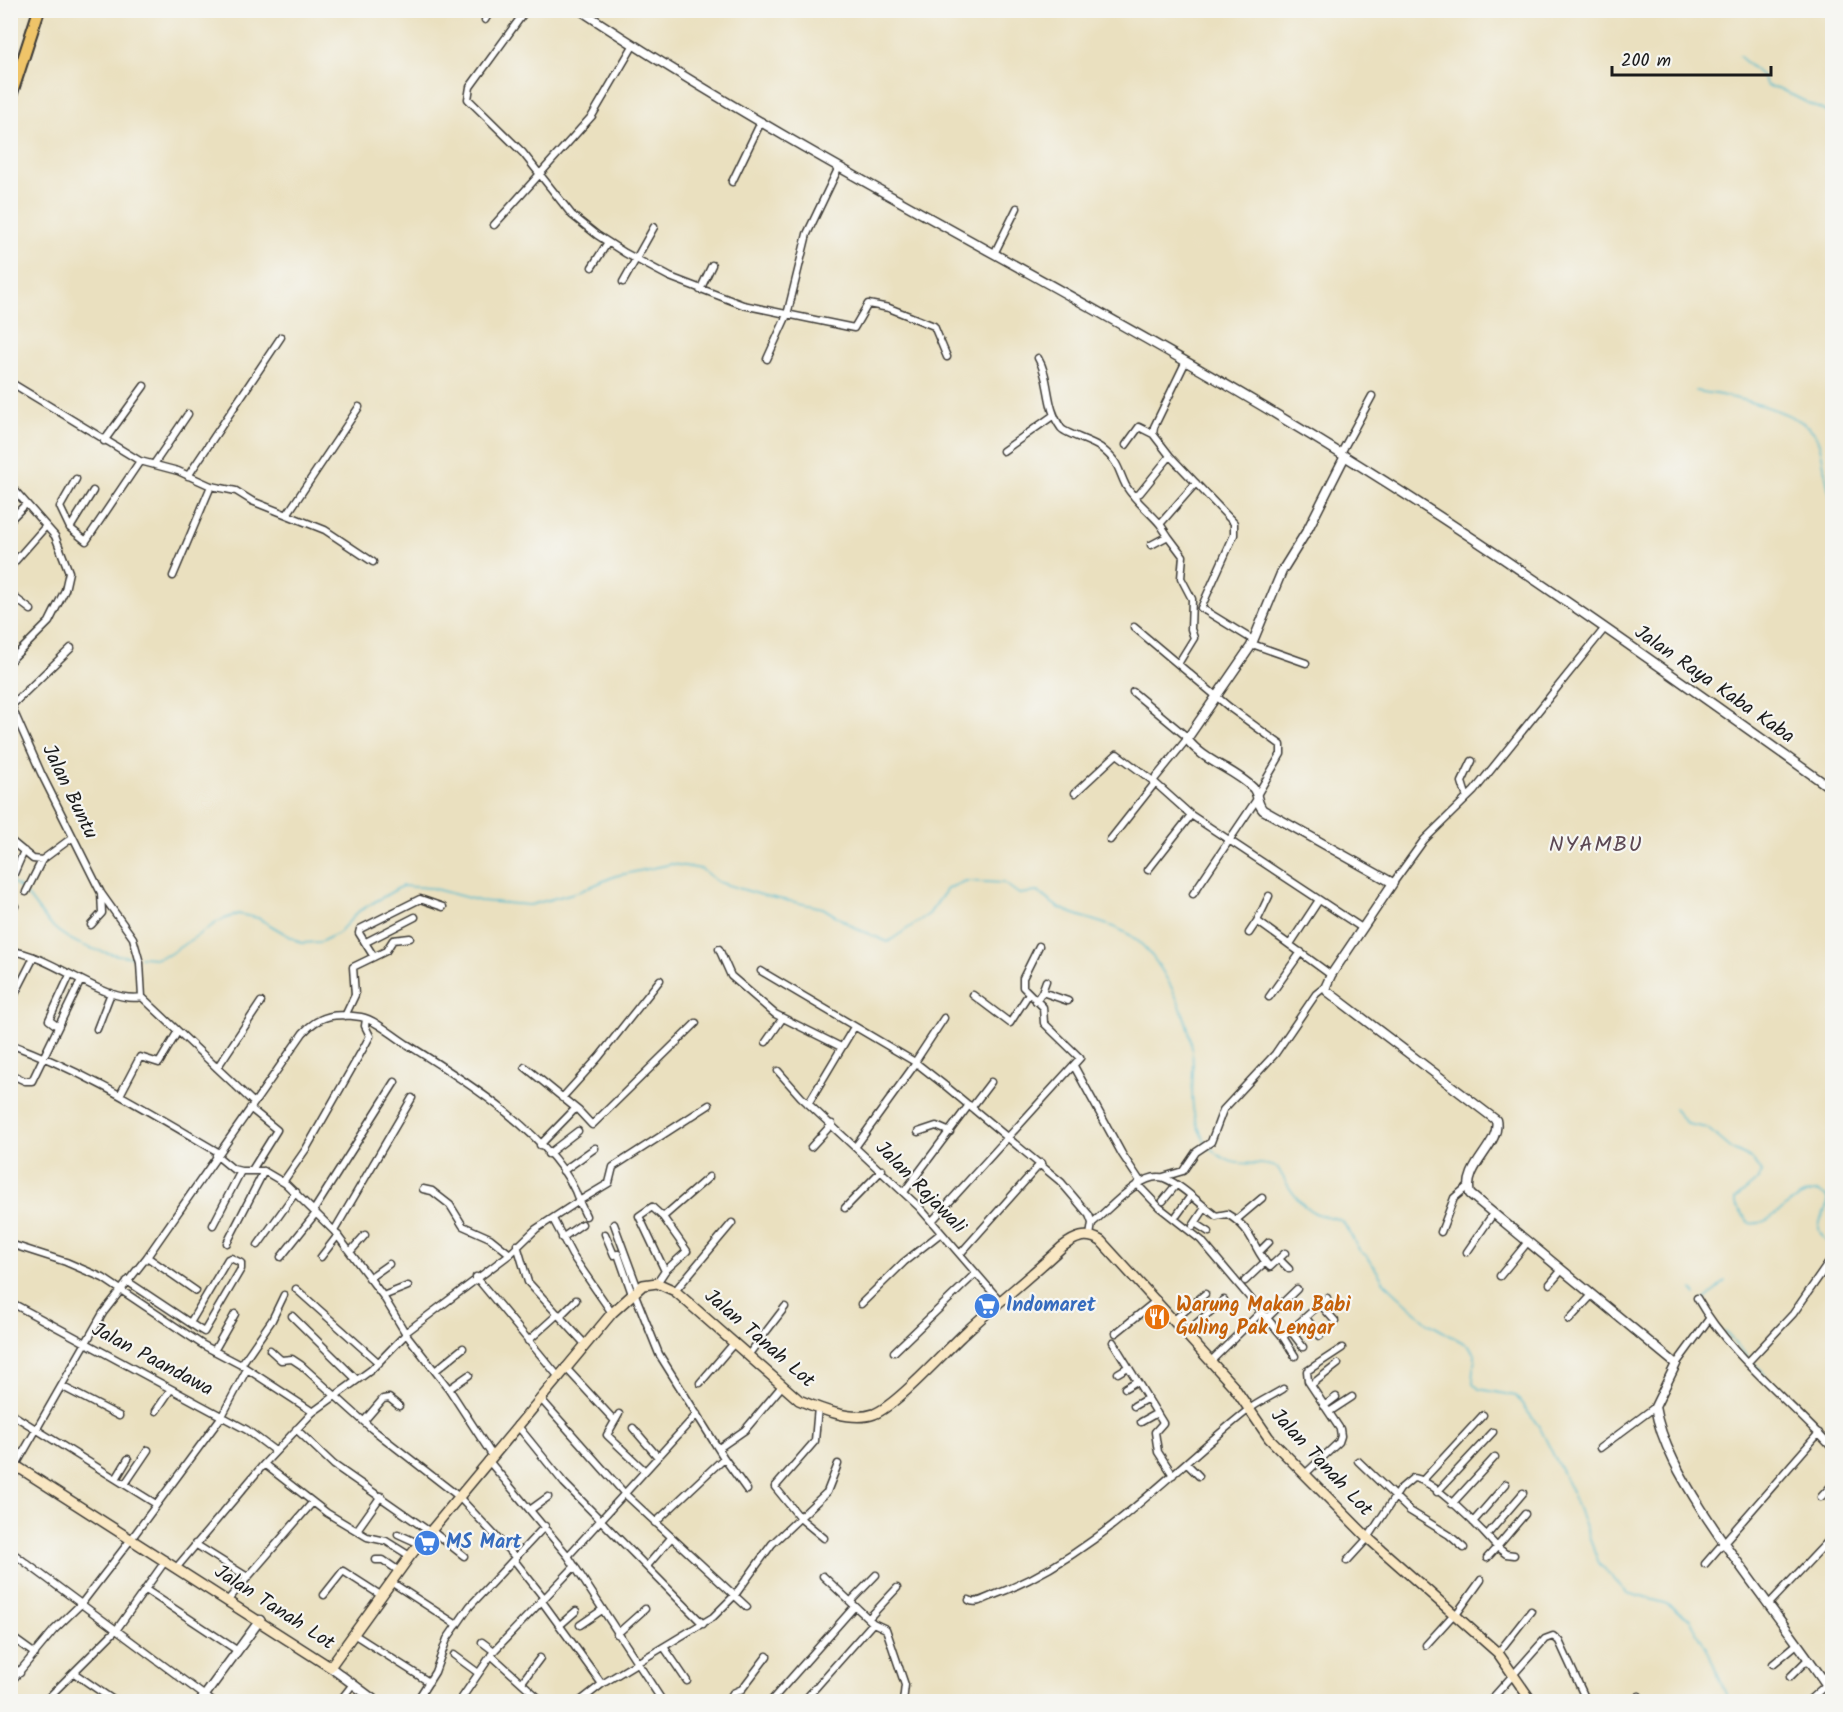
<svg xmlns="http://www.w3.org/2000/svg" width="1843" height="1712" font-family="Kalam,sans-serif">
<style>
.lines{fill:none;stroke-linecap:round;stroke-linejoin:round}
.stream{stroke:#50b9ce;stroke-width:1.5}
.minor-casing{stroke:#3b3934;stroke-width:9}
.tertiary-casing{stroke:#3b3934;stroke-width:11}
.secondary-casing{stroke:#3b3934;stroke-width:12}
.trunk-casing{stroke:#3b3934;stroke-width:14}
.minor{stroke:#fff;stroke-width:6}
.tertiary{stroke:#fff;stroke-width:8}
.secondary{stroke:#f9e7c3;stroke-width:9}
.trunk{stroke:#efc469;stroke-width:10}
.labels{text-anchor:middle;dominant-baseline:central;stroke-width:4.5;stroke-linejoin:round;paint-order:stroke}
.street-label{font-size:20px;fill:#1c1c1c;stroke:#f6f6f2}
.shop-label{font-size:20px;font-weight:bold;fill:#366cbe;stroke:#f6f6f2;text-anchor:start}
.food-label{font-size:20px;font-weight:bold;fill:#c56008;stroke:#f6f6f2;text-anchor:start}
.quarter-label{font-size:22px;letter-spacing:1.5px;fill:#5c4853;stroke:#f6f6f2}
</style>
<rect width="100%" height="100%" fill="#f6f6f2"/>
<filter id="ink" filterUnits="userSpaceOnUse"><feTurbulence type="fractalNoise" baseFrequency=".0167" numOctaves="2"/><feDisplacementMap in="SourceGraphic" scale="12" xChannelSelector="R" yChannelSelector="G"/><feConvolveMatrix kernelMatrix="1 2 1 2 8 2 1 2 1" color-interpolation-filters="sRGB"/></filter>
<filter id="wash" filterUnits="userSpaceOnUse"><feTurbulence type="fractalNoise" baseFrequency=".008" numOctaves="4" result="noise"/><feDisplacementMap in="SourceGraphic" scale="24" xChannelSelector="R" yChannelSelector="G"/><feGaussianBlur stdDeviation="1.35" result="paint"/><feColorMatrix in="noise" values="0 0 0 0 0 0 0 0 0 0 0 0 0 0 0 0 0 1.4 0 .05"/><feComposite in="paint" operator="in"/></filter>
<g filter="url(#wash)">
<rect width="100%" height="100%" fill="#eae0bf"/>
<g class="lines">
<!-- stream -->
<path class="stream" d="M1739 56 1762 76 1767 86 1778 88 1832 115
M1695 391C1721 394 1807 411 1817 438 1825 458 1824 480 1832 500
M10 881 24 891
M27 895C35 905 42 916 51 925 72 946 107 955 135 957
M140 957 157 958 168 955 219 921 238 914 258 918 301 943 320 942 337 934 359 911 402 886 431 888 480 901 530 905 581 891 615 876 672 864 701 869 718 882 765 896 823 908 857 929 888 942 929 914 947 889 965 881 1004 883 1019 894 1037 892C1045 897 1052 904 1060 908 1085 921 1119 923 1140 943 1164 965 1189 1017 1192 1049 1196 1087 1184 1107 1206 1143
M1674 1109 1687 1124 1707 1128 1733 1150 1753 1160 1761 1172 1759 1179 1735 1199V1204L1749 1223C1772 1229 1792 1190 1819 1192L1829 1199C1825 1219 1807 1226 1832 1246
M1209 1147C1239 1175 1247 1156 1278 1168 1286 1183 1298 1205 1315 1213 1325 1218 1333 1215 1343 1222L1360 1251 1368 1257 1384 1282 1428 1323 1469 1346 1475 1354 1473 1383 1479 1389 1516 1396 1540 1428 1570 1488 1599 1563 1627 1593 1665 1603 1690 1619 1709 1653 1729 1702
M1693 1290 1696 1295
M1702 1302 1726 1281
M1725 1332 1748 1357
M1752 1361 1765 1375"/>
</g>
</g>
<g filter="url(#ink)">
<g class="lines">
<defs>
<path id="minor" d="M526 10 470 87 468 99 523 153 572 215 597 235 625 253 670 277 743 305 854 328 868 304 889 308 934 326 947 357
M485 20 491 10
M732 182 760 124
M494 225 592 116 633 46
M994 254 1017 208
M592 267 608 242
M623 282 654 227
M700 290 712 265
M1038 358C1051 380 1045 406 1061 428 1065 434 1090 440 1101 448 1120 463 1117 468 1126 486 1135 501 1149 511 1160 524
M767 359 787 315 807 234 839 167
M1185 363 1154 427 1153 434 1170 456 1234 523V535L1201 608 1253 640
M10 382 140 461 178 471 211 486 236 491 252 501 325 530 373 562
M104 441 144 386
M1126 445 1139 427 1153 434
M1003 451 1054 415
M1341 453 1372 396
M154 464 188 414
M188 476 281 337
M76 479 60 507 70 528 86 541 140 461
M10 485 55 536 69 572 65 590 49 622 10 661
M1134 496 1140 493 1170 456
M288 513 359 407
M10 520 26 504
M70 528 93 491
M1168 536 1183 556 1181 578 1192 599 1191 629 1194 638 1178 664
M1151 545 1168 536 1160 524 1196 483
M10 567 46 526
M173 576 211 486
M10 594 31 610
M1134 627 1229 707 1281 745V754L1257 795
M1252 644 1306 663
M1133 692 1187 737
M10 703 41 773 101 893 133 938 140 963 142 997
M12 705 71 648
M1153 781 1187 739
M1075 793 1117 754 1153 781 1191 815 1362 928
M1467 798 1462 782 1472 761
M10 840 33 859 42 860
M1110 840 1155 783
M1148 870 1191 815
M13 876 24 851
M1393 883 1424 840 1474 791 1605 628
M26 892 42 860 73 837
M1193 894 1257 799
M1269 896 1257 921 1331 975
M10 904 15 906
M91 925 102 913 101 893
M1249 933 1257 921
M366 942 415 917
M1290 944 1319 900
M719 949 731 976 775 1014 841 1047
M10 951C53 955 105 1005 142 997L253 1102
M374 957 359 933 360 929 420 899 443 907
M761 971 915 1062 948 1088 1061 1182 1089 1215 1092 1223 1090 1236
M1042 992 1046 981
M973 995 1010 1023 1028 995
M1269 997 1301 952
M1036 1001 1042 992 1068 1001
M10 1004 34 957
M345 1016 355 995 353 967 386 951 393 940 410 938
M57 1026 49 1020 68 979
M97 1029 111 993
M766 1042 782 1019
M10 1044C84 1071 151 1113 218 1152
M915 1062 944 1018
M1074 1066 1122 1154 1140 1181
M525 1067 579 1111 592 1125 696 1023
M217 1068 261 1002
M778 1071 801 1097 919 1207 1001 1302
M10 1074 25 1081H32L81 980
M120 1095 140 1057 159 1063 178 1031
M562 1098 599 1057 660 980
M808 1104 854 1027
M972 1107 991 1082
M250 1108 277 1130 252 1170
M918 1132 936 1126 950 1132
M540 1145 574 1110
M856 1146 916 1063
M811 1147 832 1124
M548 1154 578 1131
M216 1155 233 1169 241 1171H264L286 1184 334 1231 383 1296 406 1334 449 1389 492 1455
M563 1171 595 1148
M1163 1177 1183 1171 1196 1152 1211 1142 1223 1110 1275 1054 1316 994 1326 986
M283 1182 306 1149 364 1047 370 1036 365 1026 366 1019
M1137 1184 1159 1207 1201 1240 1283 1337 1327 1298
M423 1189 432 1191 450 1205 463 1226 490 1238 510 1254
M904 1192 969 1105
M1163 1201 1176 1185
M845 1208 882 1170
M314 1210 395 1082
M1177 1215 1190 1197
M586 1216 579 1201 609 1183 613 1167 709 1105
M663 1217 709 1177
M553 1219 572 1255 612 1313
M1236 1220 1262 1198
M932 1221 1080 1058 1044 1023 1043 1007 1023 987V978L1039 946
M1092 1223C1108 1211 1142 1170 1164 1178 1182 1185 1200 1204 1216 1216L1227 1214C1255 1230 1252 1249 1270 1267L1285 1253
M1195 1223 1209 1232
M614 1224 638 1289
M213 1225 241 1171
M1193 1226 1205 1208
M334 1231 412 1098
M1441 1232 1454 1198 1468 1186
M605 1234 614 1255 618 1254 632 1294
M562 1238 582 1224
M227 1243 264 1171
M10 1244 66 1262 103 1278 203 1345 241 1365 313 1412
M258 1245 296 1192
M517 1245 528 1282 584 1343
M1260 1251 1269 1242
M350 1252 365 1235
M1467 1252 1493 1214
M960 1254 1041 1163
M147 1257 196 1291
M281 1257 316 1213
M321 1257 338 1235
M1280 1260 1289 1269
M1500 1276 1527 1243
M476 1277 558 1376
M369 1278 389 1264
M127 1281 199 1329 204 1332 241 1269V1263L231 1258 228 1259 190 1323
M1245 1281 1265 1262
M657 1283 665 1271 687 1251 663 1217 652 1207 639 1216 665 1271
M1550 1284 1561 1271
M296 1289 379 1363
M675 1291 732 1223
M634 1292 659 1354 724 1458 747 1490
M383 1296 408 1286
M1697 1298C1730 1356 1788 1399 1832 1448
M10 1302 247 1430 275 1451
M861 1304 904 1262 941 1233
M1320 1304 1335 1321
M292 1316 357 1380
M560 1316 576 1300
M1267 1318 1297 1289
M1306 1318 1320 1336
M1174 1320 1205 1294
M1569 1320 1591 1296
M1290 1330 1303 1347
M1116 1333 1157 1300
M1185 1333 1224 1300
M1283 1337 1295 1356
M528 1341 558 1314
M1113 1342 1163 1423 1155 1432 1158 1452 1173 1475
M270 1350 281 1360 292 1359 301 1365 372 1429 458 1496 516 1558
M214 1351 235 1314
M894 1352 976 1273
M749 1354 785 1307
M1211 1361 1261 1312
M1748 1362 1793 1314 1832 1258
M1676 1364 1709 1319
M241 1365 272 1320 284 1295
M565 1367 614 1420
M435 1371 463 1348
M1118 1373 1128 1367
M700 1383 735 1342
M1311 1385 1338 1364
M63 1387 119 1416
M1125 1388 1137 1381
M449 1389 469 1375
M540 1398 625 1494 747 1607
M1134 1406 1148 1398
M1324 1406 1336 1397
M818 1407 815 1441 775 1487 801 1519 824 1538
M156 1411 171 1389
M1329 1412 1352 1397
M10 1413 156 1504
M619 1414 607 1435 645 1471
M364 1421 383 1399 389 1398 399 1406
M1141 1422 1157 1413
M517 1425 564 1483 703 1624
M633 1428 657 1456
M296 1429 334 1465 430 1532
M719 1448 745 1430 782 1386
M1600 1448 1655 1407
M488 1460 568 1556 663 1702
M1358 1461 1410 1511 1449 1535 1464 1548
M1186 1463 1199 1476
M264 1464 327 1513 367 1537 386 1541 410 1556
M16 1465 103 1313 147 1257 303 1033C320 1014 337 1013 361 1017 376 1020 392 1035 405 1043 458 1076 559 1138 579 1201L536 1229 510 1254 405 1333
M1305 1474 1339 1442 1341 1436 1340 1429 1308 1381 1307 1371 1342 1348
M116 1479 128 1459
M1423 1480 1483 1415
M10 1481 19 1467
M125 1484 148 1450
M1437 1492 1493 1432
M1821 1497 1832 1485
M1452 1504 1495 1457
M530 1510 548 1497
M1473 1522 1506 1484
M655 1523 724 1458
M357 1530 381 1496
M432 1531 464 1556
M398 1534 420 1544
M1487 1535 1523 1493
M195 1544 246 1576
M10 1551 213 1702
M568 1556 697 1414
M1487 1558 1497 1547 1506 1554 1514 1555
M376 1560H383L399 1571
M514 1560 544 1598
M1347 1561 1368 1538 1400 1489 1413 1478C1432 1478 1483 1531 1497 1547L1525 1514
M1705 1564 1819 1433
M647 1566 671 1538
M177 1567 264 1464 313 1412 371 1370 406 1334
M823 1576 873 1623 886 1629 905 1685 903 1702
M391 1582 457 1625
M146 1590 238 1651
M324 1595 343 1571 382 1596
M228 1600 312 1503
M541 1600 602 1684
M969 1600C976 1605 986 1598 994 1595 1094 1558 1166 1475 1248 1410 1258 1402 1272 1396 1283 1389
M851 1601 876 1575
M1768 1605 1832 1537
M1455 1616 1481 1580
M869 1618 897 1588
M560 1625 576 1611
M580 1625 602 1610
M617 1634 645 1609
M355 1635 429 1682
M10 1636 35 1654
M482 1642 494 1651
M1426 1645 1454 1614
M664 1647 687 1681
M1498 1653 1531 1611
M454 1655 477 1672
M491 1655 543 1702
M10 1664 20 1673
M1773 1664 1797 1644
M74 1673 116 1702
M1790 1677 1808 1659
M522 1682 540 1658
M10 1683 54 1630 82 1603 132 1538 222 1416 247 1369
M1826 1683 1832 1676
M1464 1701V1702
M44 1702 117 1629 166 1560
M339 1702 353 1684
M416 1702 435 1672 447 1639 470 1606 545 1526
M459 1702 494 1651 575 1566
M579 1702 602 1684 713 1617 735 1595 772 1544 827 1492 838 1464
M728 1702 733 1693 742 1689 767 1656
M770 1702 855 1606
M803 1702 873 1623
M1489 1702 1545 1639 1553 1636 1559 1641 1587 1702
M1630 1702 1639 1696
M1807 1702 1827 1684"/>
<path id="tertiary" d="M580 10C805 159 1048 277 1279 416 1470 530 1652 660 1832 789
M1345 456 1308 529 1282 571 1251 646 1187 739C1203 761 1234 769 1253 788 1259 795 1256 803 1263 810L1393 883 1331 975 1326 986 1327 991 1496 1120C1502 1144 1462 1166 1470 1194L1676 1364 1655 1407C1661 1443 1683 1480 1702 1510 1742 1573 1791 1631 1832 1693
M330 1667 377 1702
M200 1702 260 1620"/>
<path id="secondary" d="M10 1462 330 1667 410 1556 612 1313 643 1285 657 1283 675 1291 799 1400C820 1409 852 1422 874 1414 897 1405 945 1351 966 1332 997 1303 1031 1276 1062 1247 1075 1237 1086 1232 1101 1241L1234 1387 1269 1438 1368 1538 1498 1653 1532 1702"/>
<path id="trunk" d="M10 99 39 10"/>
</defs>
<!-- minor casing -->
<use href="#minor" class="minor-casing"/>
<!-- tertiary casing -->
<use href="#tertiary" class="tertiary-casing"/>
<!-- secondary casing -->
<use href="#secondary" class="secondary-casing"/>
<!-- trunk casing -->
<use href="#trunk" class="trunk-casing"/>
<!-- minor -->
<use href="#minor" class="minor"/>
<!-- tertiary -->
<use href="#tertiary" class="tertiary"/>
<!-- secondary -->
<use href="#secondary" class="secondary"/>
<!-- trunk -->
<use href="#trunk" class="trunk"/>
</g>
</g>
<!-- icons -->
<defs>
<symbol id="supermarket-disc" viewBox="-11 -11 22 22"><circle r="9.5" fill="#3f7fe0" stroke="#f6f6f2"/><path d="M-6-5.5h2.5l.6 2H6L4.5 2H-2.5L-4.4-4H-6ZM-1.5 3.2a1.3 1.3 0 1 0 .1 0ZM3 3.2a1.3 1.3 0 1 0 .1 0Z" fill="#fff"/></symbol>
<symbol id="restaurant-disc" viewBox="-11 -11 22 22"><circle r="9.5" fill="#e8710a" stroke="#f6f6f2"/><path d="M-5-6h1v4h1v-4h1v4h1v-4h1v5L-1.5 .5V6h-2V.5L-5-1ZM5-6V6H3V1.5H1.5Q1.5-4 5-6Z" fill="#fff"/></symbol>
</defs>
<g fill-rule="evenodd">
<use href="#supermarket-disc" x="972" y="1291" width="30" height="30"/>
<use href="#restaurant-disc" x="1142" y="1302" width="30" height="30"/>
<use href="#supermarket-disc" x="412" y="1528" width="30" height="30"/>
</g>
<g class="labels">
<!-- street labels -->
<g class="street-label">
<text transform="translate(1714 685) rotate(35)">Jalan Raya Kaba Kaba</text>
<text transform="translate(69 792) rotate(64)">Jalan Buntu</text>
<text transform="translate(920 1188) rotate(46)">Jalan Rajawali</text>
<text transform="translate(759 1339) rotate(41)">Jalan Tanah Lot</text>
<text transform="translate(152 1360) rotate(28)">Jalan Paandawa</text>
<text transform="translate(1321 1463) rotate(47)">Jalan Tanah Lot</text>
<text transform="translate(274 1608) rotate(33)">Jalan Tanah Lot</text>
</g>
<!-- shop labels -->
<g class="shop-label">
<text x="1006" y="1306">Indomaret</text>
<text x="446" y="1543">MS Mart</text>
</g>
<!-- food labels -->
<g class="food-label">
<text x="1176" y="1306">Warung Makan Babi<tspan x="1176" dy="23">Guling Pak Lengar</tspan></text>
</g>
<!-- quarter labels -->
<g class="quarter-label">
<text x="1596" y="845">NYAMBU</text>
</g>
</g>
<!-- margin -->
<rect width="1843" height="1712" fill="none" stroke="#f6f6f2" stroke-width="36"/>
<!-- scale -->
<path d="M1612 66v9h159v-9" fill="none" stroke="#1c1c1c" stroke-width="3"/>
<text x="1621" y="66" font-size="18" fill="#1c1c1c" stroke="#f6f6f2" stroke-width="4.5" paint-order="stroke">200 m</text>
</svg>
